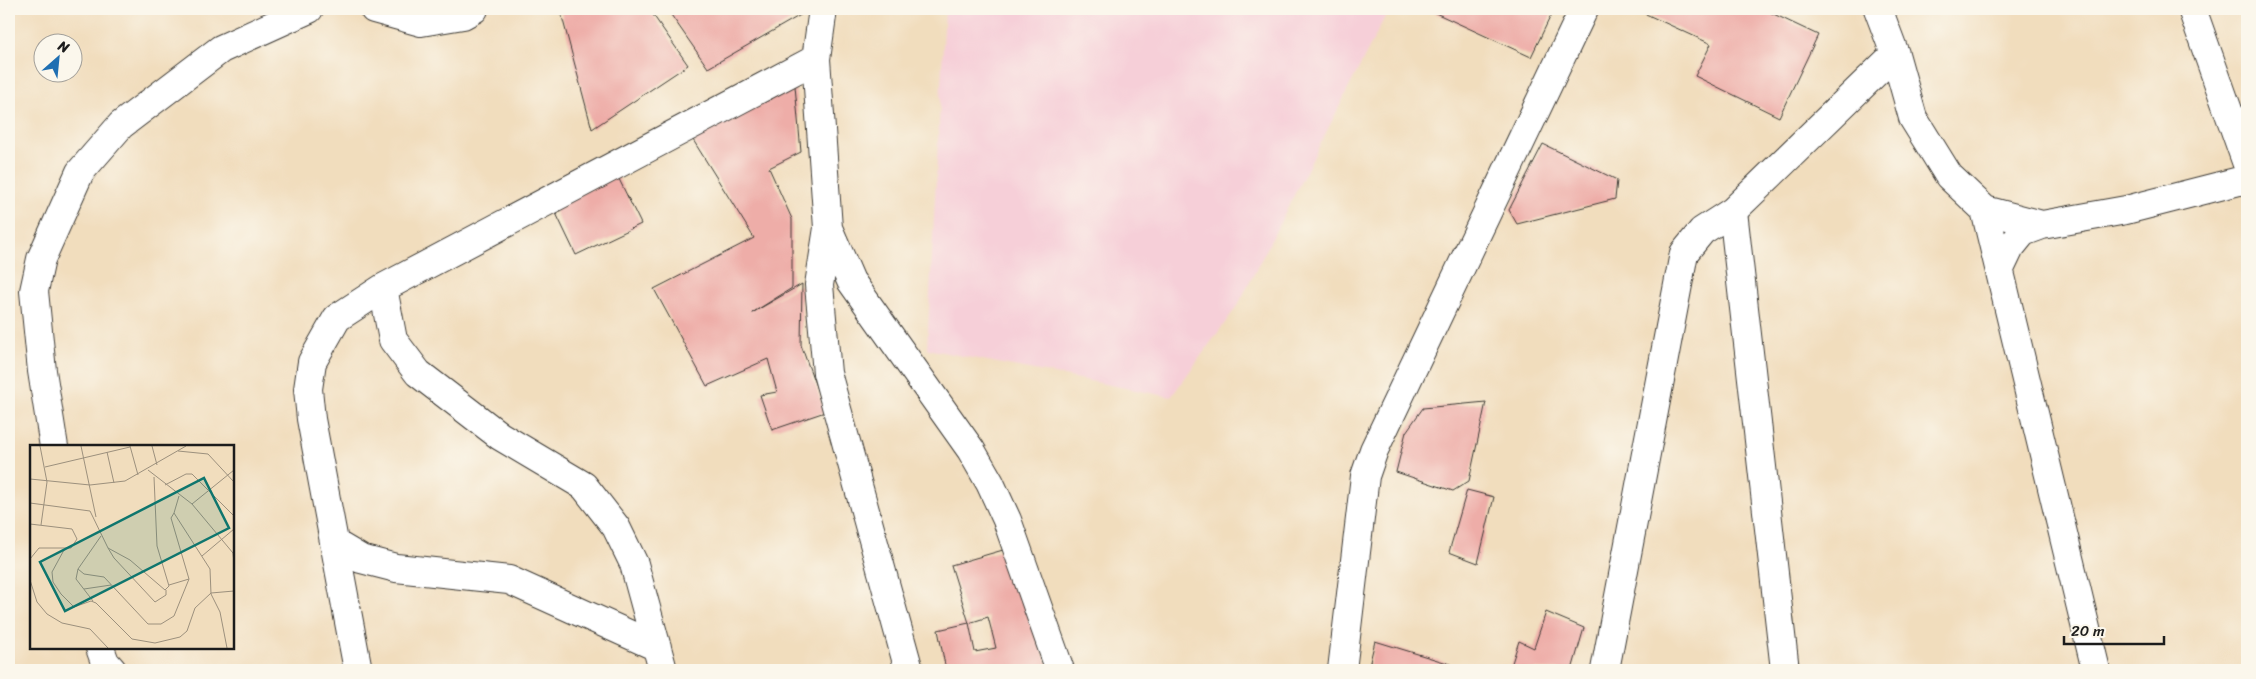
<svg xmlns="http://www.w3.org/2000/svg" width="2256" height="679" font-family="Sriracha,sans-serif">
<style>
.built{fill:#f6cfd8}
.building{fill:#eeada8;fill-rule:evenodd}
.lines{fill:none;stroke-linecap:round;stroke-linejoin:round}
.minor-casing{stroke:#3c3934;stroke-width:30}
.tertiary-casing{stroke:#3c3934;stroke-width:30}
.minor{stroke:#fff;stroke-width:28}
.tertiary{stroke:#fff;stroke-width:28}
.inset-road{fill:none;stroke:#9c907d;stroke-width:1}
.view{fill:#0f766e;fill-opacity:0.15;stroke:#0f766e;stroke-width:2.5}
.inset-edge{fill:none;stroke:#1c1c1c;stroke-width:2.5}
</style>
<rect width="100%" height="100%" fill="#fbf7ec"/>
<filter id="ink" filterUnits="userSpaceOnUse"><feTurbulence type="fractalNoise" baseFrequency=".02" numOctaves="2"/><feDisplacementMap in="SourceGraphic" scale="10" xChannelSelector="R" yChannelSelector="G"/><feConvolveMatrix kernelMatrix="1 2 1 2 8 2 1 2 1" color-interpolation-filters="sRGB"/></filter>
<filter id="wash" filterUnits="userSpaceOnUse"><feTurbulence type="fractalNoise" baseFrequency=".0096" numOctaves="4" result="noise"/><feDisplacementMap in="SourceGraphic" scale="20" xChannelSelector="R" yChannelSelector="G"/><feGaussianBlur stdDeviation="1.12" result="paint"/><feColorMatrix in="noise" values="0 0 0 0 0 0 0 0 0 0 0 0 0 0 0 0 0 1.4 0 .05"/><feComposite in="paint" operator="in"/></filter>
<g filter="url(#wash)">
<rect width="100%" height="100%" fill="#f1ddbd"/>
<!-- built -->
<path class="built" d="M945 9H1389L1238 305 1171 397 927 349Z"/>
<g id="blocks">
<!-- building -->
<path class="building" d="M560 9H649L688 65 592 129Z
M667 9H811L708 68Z
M1430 9H1554L1531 57 1429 10Z
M1635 9H1763L1818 35 1779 117 1695 76 1711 44Z
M795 86 801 152 769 168 792 219V288L752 313 802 284 801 345 825 412 772 430 760 395 777 392 768 359 707 386 654 289 754 238 690 135Z
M1543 144 1617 180 1615 199 1517 224 1509 210Z
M617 175 641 224 576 255 553 207Z
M1486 402 1469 481 1453 491 1396 472 1406 432 1423 408Z
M1467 490 1494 497 1478 563 1449 552Z
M1010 548 1048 667 1038 670H946L938 630 969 623 951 565ZM988 617 996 648 975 652 969 623Z
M1546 612 1584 628 1572 670 1510 669 1519 641 1534 648Z
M1375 641 1467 669V670H1368Z"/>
</g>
</g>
<g filter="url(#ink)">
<use href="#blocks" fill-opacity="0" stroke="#3c3934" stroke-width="1"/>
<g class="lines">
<defs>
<path id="minor" d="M823 9 816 59 828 228 851 281 971 450 990 483 1007 520 1060 670
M1878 9 1895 54 1913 118 1949 176 1985 210 2042 225 2126 210 2247 179
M2192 9 2247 164
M1985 210 2096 670
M828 228 819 285 827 373 909 670
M2000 269 2010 248 2023 232 2042 225
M54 447 42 371 34 291 41 259 80 172 121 125 221 49 309 9
M334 543 361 559 396 568 509 580 657 647
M100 648 105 662 112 670
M358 670 311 419 308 389 312 362 337 318 383 288
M663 670 634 564 616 527 584 486 500 436 418 373 393 340 383 288 816 59
M1342 670 1365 476 1374 450 1584 9
M1605 670 1684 253 1702 231 1733 211
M1785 670 1733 211 1895 54"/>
<path id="tertiary" d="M374 9 421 22 463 15 474 9"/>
</defs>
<!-- minor casing -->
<use href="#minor" class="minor-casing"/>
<!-- tertiary casing -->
<use href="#tertiary" class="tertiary-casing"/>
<!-- minor -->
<use href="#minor" class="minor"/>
<!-- tertiary -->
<use href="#tertiary" class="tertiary"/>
</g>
</g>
<!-- overview -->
<g transform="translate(30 445)">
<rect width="204" height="204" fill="#f1ddbd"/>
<path class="inset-road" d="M10 1 17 37 11 80M51 1 66 72M100 1 108 30M122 1 127 20M148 6 178 9 204 37M77 7 84 38M15 22 100 2M118 25 162 59 204 25M0 34 60 40 95 36 156 1M135 40 156 29H162L204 71M149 51 144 68 180 124 181 149 190 167 197 203M0 58 60 66 78 103 100 115 135 145 139 141 127 101 124 32M162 59 203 108 204 118M0 79 42 84 47 94 41 103H9L0 114M71 91 48 124 54 129 74 132 118 179H131L144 171 159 134 141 73 144 68M78 103 84 113 125 157 136 150V145M34 105 22 127 23 137 31 149 44 162 61 156 66 158 102 194 125 198 150 192 157 186 165 163 181 148 204 146M172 111 204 84M48 124 46 134 63 156M0 135 7 157 17 169 32 178 60 184 78 203M139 140 159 134M54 144 81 140"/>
<path class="view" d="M174 33 199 83 35 166 10 117Z"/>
<rect width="204" height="204" class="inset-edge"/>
</g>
<!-- margin -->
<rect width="2256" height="679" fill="none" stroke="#fbf7ec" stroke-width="30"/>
<!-- north arrow -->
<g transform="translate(58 58) rotate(27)"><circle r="24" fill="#fbf7ec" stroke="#a29f99"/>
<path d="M0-4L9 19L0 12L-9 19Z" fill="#1f6fb2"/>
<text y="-8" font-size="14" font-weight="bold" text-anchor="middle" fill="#1c1c1c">N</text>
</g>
<!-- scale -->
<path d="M2064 636v8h100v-8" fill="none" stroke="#1c1c1c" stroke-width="2.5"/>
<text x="2071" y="636" font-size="15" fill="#1c1c1c" stroke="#fbf7ec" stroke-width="4" paint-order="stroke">20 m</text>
</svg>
